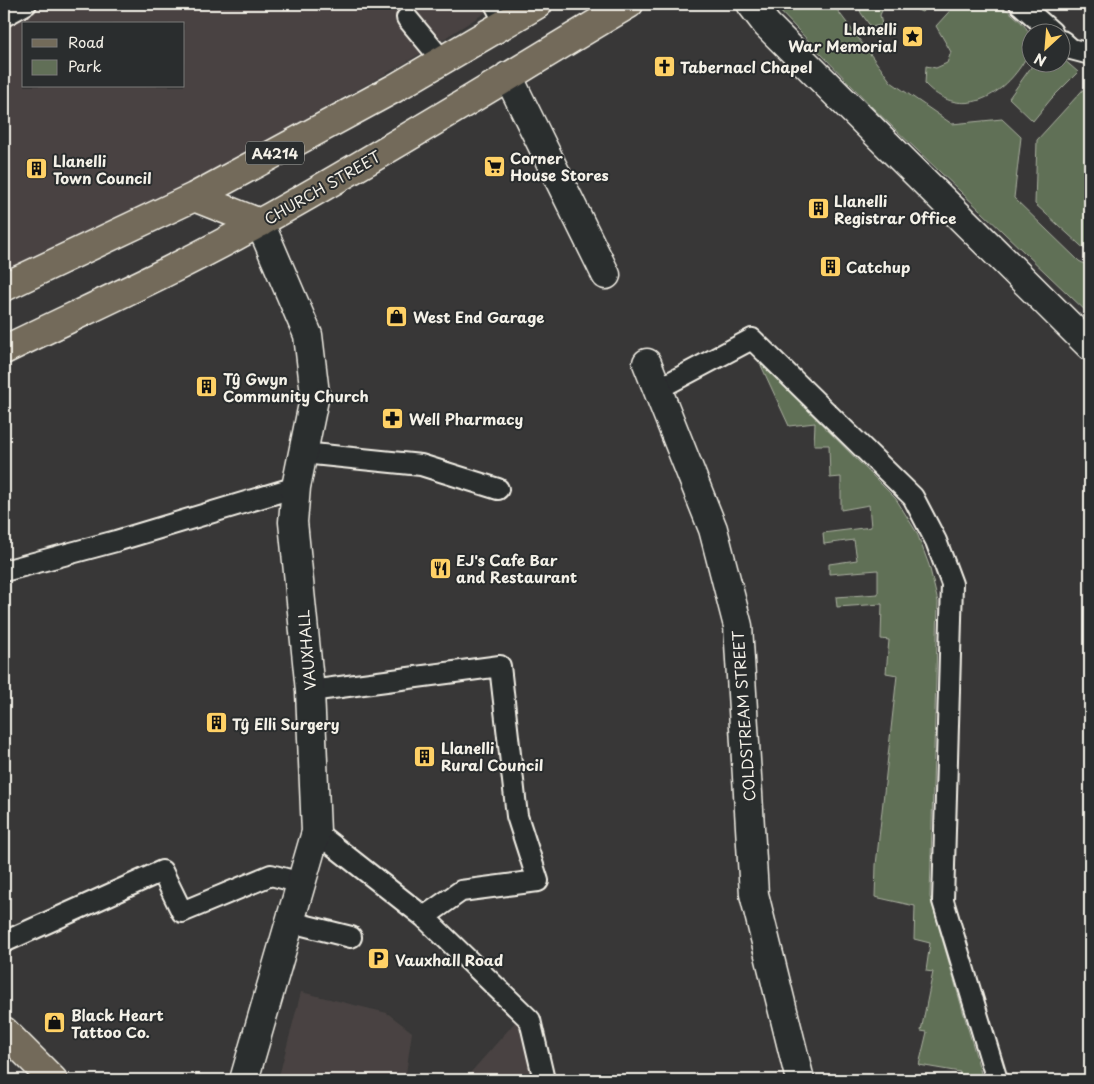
<svg xmlns="http://www.w3.org/2000/svg" width="1094" height="1084" font-family="'Playpen Sans',sans-serif">
<style>
.built{fill:#494342;fill-rule:evenodd}
.green{fill:#616f57;stroke:#aab0a0}
.lines{fill:none;stroke-linecap:round;stroke-linejoin:round}
.lane-casing{stroke:#f4f1e8;stroke-width:24}
.street-casing{stroke:#f4f1e8;stroke-width:31}
.secondary-casing{stroke:#f4f1e8;stroke-width:31}
.primary-casing{stroke:#f4f1e8;stroke-width:31}
.lane{stroke:#2a2d2e;stroke-width:20}
.street{stroke:#2a2d2e;stroke-width:28}
.secondary{stroke:#2a2d2e;stroke-width:28}
.primary{stroke:#736b5a;stroke-width:28}
.labels{text-anchor:middle;dominant-baseline:central;stroke-width:4;stroke-linejoin:round;paint-order:stroke}
.shield{fill:#2a2d2e;stroke:#b7b6b0;stroke-width:1}
.shield-label{font-size:14px;font-weight:bold;fill:#f4f1e8}
.poi-label{font-size:15px;font-weight:bold;fill:#f4f1e8;stroke:#2a2d2e;text-anchor:start}
.street-label{font-size:15px;fill:#f4f1e8;stroke:#2a2d2e}
</style>
<rect width="100%" height="100%" fill="#383737"/>
<filter id="ink" filterUnits="userSpaceOnUse"><feTurbulence type="fractalNoise" baseFrequency=".02" numOctaves="2"/><feDisplacementMap in="SourceGraphic" scale="10" xChannelSelector="R" yChannelSelector="G"/><feConvolveMatrix kernelMatrix="1 2 1 2 8 2 1 2 1" color-interpolation-filters="sRGB"/></filter>
<g filter="url(#ink)">
<!-- built -->
<path class="built" d="M4 4H499L405 63 110 228 4 280ZM24 24H184V86H24Z
M301 992 387 1013 412 1032 405 1080H278Z
M517 1020 525 1027 534 1080H464Z"/>
<!-- green -->
<path class="green" d="M773 4H835V7L891 82 952 124 1002 119 1021 137 1014 198 1079 261 1090 267V315L874 109Z
M858 4H885L880 15 882 25 871 27 861 13Z
M903 4H930L922 12Z
M956 4H1000C1010 13 1027 24 1031 37 1033 47 1026 58 1021 66 998 100 958 119 925 84L926 66 936 68 947 63 951 52 936 26Z
M1062 58 1078 72 1051 99 1033 121 1009 98 1034 63 1062 62Z
M1090 82V254L1035 204 1037 140Z
M759 361 896 499 917 533 929 565 938 602 930 897 983 1080H958L960 1072 919 1065 927 1032 921 1031 933 972 926 971 930 943 914 939 915 906 875 897 876 865 897 675 886 673 889 640 881 639 882 604 837 607 836 597 878 594V570L829 574V564L857 560 854 540 824 544 823 533 871 527 869 505 841 510V477L830 478 829 445H814L815 423 789 426Z"/>
<g class="lines">
<defs>
<path id="lane" d="M495 4 505 23
M1020 4 1052 32
M4 16 26 4
M407 18 442 60
M1062 41 1071 49 1090 54
M656 390 752 339 913 497 936 541 952 584 943 901 997 1080
M303 453 421 465 498 489
M4 571 116 541 296 487
M310 691 500 666 517 816 538 881 461 891 424 917
M316 832 424 917 530 1020 544 1080
M291 922 351 937
M4 942 162 871 182 912 271 875 301 883"/>
<path id="street" d="M508 76 606 275
M647 363 713 529 738 626 754 894 800 1080
M244 1080 316 832 310 691 293 522 296 487 315 394 308 335 260 223"/>
<path id="secondary" d="M751 4 767 25 1090 346"/>
<path id="primary" d="M194 197 260 223
M4 287 194 197 395 88 538 4
M4 350C90 308 178 269 261 222 386 153 506 77 629 4
M4 1031 53 1080"/>
</defs>
<!-- lane casing -->
<use href="#lane" class="lane-casing"/>
<!-- street casing -->
<use href="#street" class="street-casing"/>
<!-- secondary casing -->
<use href="#secondary" class="secondary-casing"/>
<!-- primary casing -->
<use href="#primary" class="primary-casing"/>
<!-- lane -->
<use href="#lane" class="lane"/>
<!-- street -->
<use href="#street" class="street"/>
<!-- secondary -->
<use href="#secondary" class="secondary"/>
<!-- primary -->
<use href="#primary" class="primary"/>
</g>
</g>
<!-- icons -->
<defs>
<symbol id="sight-square" viewBox="-11 -11 22 22"><rect x="-9" y="-9" width="18" height="18" rx="4" fill="#ffd166" stroke="#2a2d2e"/><path d="M0-6L1.8-2.2L6-1.7L2.9 1.2L3.7 5.4L0 3.3L-3.7 5.4L-2.9 1.2L-6-1.7L-1.8-2.2Z" fill="#111"/></symbol>
<symbol id="church-square" viewBox="-11 -11 22 22"><rect x="-9" y="-9" width="18" height="18" rx="4" fill="#ffd166" stroke="#2a2d2e"/><path d="M-1.2-6h2.4v3.5h3.3v2.4h-3.3V6h-2.4V-.1h-3.3v-2.4h3.3Z" fill="#111"/></symbol>
<symbol id="supermarket-square" viewBox="-11 -11 22 22"><rect x="-9" y="-9" width="18" height="18" rx="4" fill="#ffd166" stroke="#2a2d2e"/><path d="M-6-5.5h2.5l.6 2H6L4.5 2H-2.5L-4.4-4H-6ZM-1.5 3.2a1.3 1.3 0 1 0 .1 0ZM3 3.2a1.3 1.3 0 1 0 .1 0Z" fill="#111"/></symbol>
<symbol id="building-square" viewBox="-11 -11 22 22"><rect x="-9" y="-9" width="18" height="18" rx="4" fill="#ffd166" stroke="#2a2d2e"/><path d="M-4-6H4V6H1V3H-1V6H-4ZM-2.5-4.3h1.7v1.8h-1.7ZM.8-4.3h1.7v1.8H.8ZM-2.5-1h1.7V.8h-1.7ZM.8-1h1.7V.8H.8Z" fill="#111"/></symbol>
<symbol id="shop-square" viewBox="-11 -11 22 22"><rect x="-9" y="-9" width="18" height="18" rx="4" fill="#ffd166" stroke="#2a2d2e"/><path d="M-5-2.5h2.3a2.7 3.5 0 0 1 5.4 0H5L5.5 6h-11ZM-1.5-2.5h3a1.5 2.3 0 0 0-3 0Z" fill="#111"/></symbol>
<symbol id="pharmacy-square" viewBox="-11 -11 22 22"><rect x="-9" y="-9" width="18" height="18" rx="4" fill="#ffd166" stroke="#2a2d2e"/><path d="M-2-6h4v4h4v4h-4v4h-4v-4h-4v-4h4Z" fill="#111"/></symbol>
<symbol id="restaurant-square" viewBox="-11 -11 22 22"><rect x="-9" y="-9" width="18" height="18" rx="4" fill="#ffd166" stroke="#2a2d2e"/><path d="M-5-6h1v4h1v-4h1v4h1v-4h1v5L-1.5 .5V6h-2V.5L-5-1ZM5-6V6H3V1.5H1.5Q1.5-4 5-6Z" fill="#111"/></symbol>
<symbol id="parking-square" viewBox="-11 -11 22 22"><rect x="-9" y="-9" width="18" height="18" rx="4" fill="#ffd166" stroke="#2a2d2e"/><path d="M-3.5-5.5H1a3.5 3.5 0 0 1 0 7H-1V5.5H-3.5ZM-1-3.4V-.6H.8a1.4 1.4 0 0 0 0-2.8Z" fill="#111"/></symbol>
</defs>
<g fill-rule="evenodd">
<use href="#sight-square" x="900" y="24" width="25" height="25"/>
<use href="#church-square" x="652" y="54" width="25" height="25"/>
<use href="#supermarket-square" x="482" y="154" width="25" height="25"/>
<use href="#building-square" x="24" y="156" width="25" height="25"/>
<use href="#building-square" x="806" y="196" width="25" height="25"/>
<use href="#building-square" x="818" y="254" width="25" height="25"/>
<use href="#shop-square" x="384" y="304" width="25" height="25"/>
<use href="#building-square" x="194" y="374" width="25" height="25"/>
<use href="#pharmacy-square" x="380" y="406" width="25" height="25"/>
<use href="#restaurant-square" x="428" y="556" width="25" height="25"/>
<use href="#building-square" x="204" y="710" width="25" height="25"/>
<use href="#building-square" x="412" y="744" width="25" height="25"/>
<use href="#parking-square" x="366" y="946" width="25" height="25"/>
<use href="#shop-square" x="42" y="1010" width="25" height="25"/>
</g>
<g class="labels">
<!-- shield labels -->
<rect class="shield" x="246" y="141.5" width="58" height="23" rx="4"/>
<g class="shield-label">
<text x="275" y="153">A4214</text>
</g>
<!-- poi labels -->
<g class="poi-label">
<text x="897" y="28" text-anchor="end">Llanelli<tspan x="897" dy="17">War Memorial</tspan></text>
<text x="680" y="66">Tabernacl Chapel</text>
<text x="510" y="157">Corner<tspan x="510" dy="17">House Stores</tspan></text>
<text x="53" y="160">Llanelli<tspan x="53" dy="17">Town Council</tspan></text>
<text x="834" y="200">Llanelli<tspan x="834" dy="17">Registrar Office</tspan></text>
<text x="846" y="266">Catchup</text>
<text x="413" y="316">West End Garage</text>
<text x="223" y="378">Tŷ Gwyn<tspan x="223" dy="17">Community Church</tspan></text>
<text x="409" y="418">Well Pharmacy</text>
<text x="456" y="559">EJ's Cafe Bar<tspan x="456" dy="17">and Restaurant</tspan></text>
<text x="232" y="723">Tŷ Elli Surgery</text>
<text x="441" y="747">Llanelli<tspan x="441" dy="17">Rural Council</tspan></text>
<text x="395" y="959">Vauxhall Road</text>
<text x="71" y="1014">Black Heart<tspan x="71" dy="17">Tattoo Co.</tspan></text>
</g>
<!-- street labels -->
<g class="street-label">
<text transform="translate(322 187) rotate(-30)">CHURCH STREET</text>
<text transform="translate(306 650) rotate(-95)">VAUXHALL</text>
<text transform="translate(743 716) rotate(-94)">COLDSTREAM STREET</text>
</g>
</g>
<!-- margin -->
<rect width="1094" height="1084" fill="none" stroke="#2a2d2e" stroke-width="20"/>
<rect x="10" y="10" width="1074" height="1064" fill="none" stroke="#f4f1e8" stroke-width="2" filter="url(#ink)"/>
<!-- legend -->
<rect x="22" y="22" width="162" height="65" fill="#2a2d2e" stroke="#7b7b78"/>
<rect x="32" y="39" width="25" height="8" fill="#736b5a" stroke="#7b7b78"/>
<text x="68" y="48" font-size="15" fill="#f4f1e8">Road</text>
<rect x="32" y="60" width="25" height="15" fill="#616f57" stroke="#7b7b78"/>
<text x="68" y="72" font-size="15" fill="#f4f1e8">Park</text>
<!-- north arrow -->
<g transform="translate(1046 48) rotate(206)"><circle r="24" fill="#2a2d2e" stroke="#7b7b78"/>
<path d="M0-4L9 19L0 12L-9 19Z" fill="#ffd166"/>
<text y="-8" font-size="14" font-weight="bold" text-anchor="middle" fill="#f4f1e8">N</text>
</g>
</svg>
